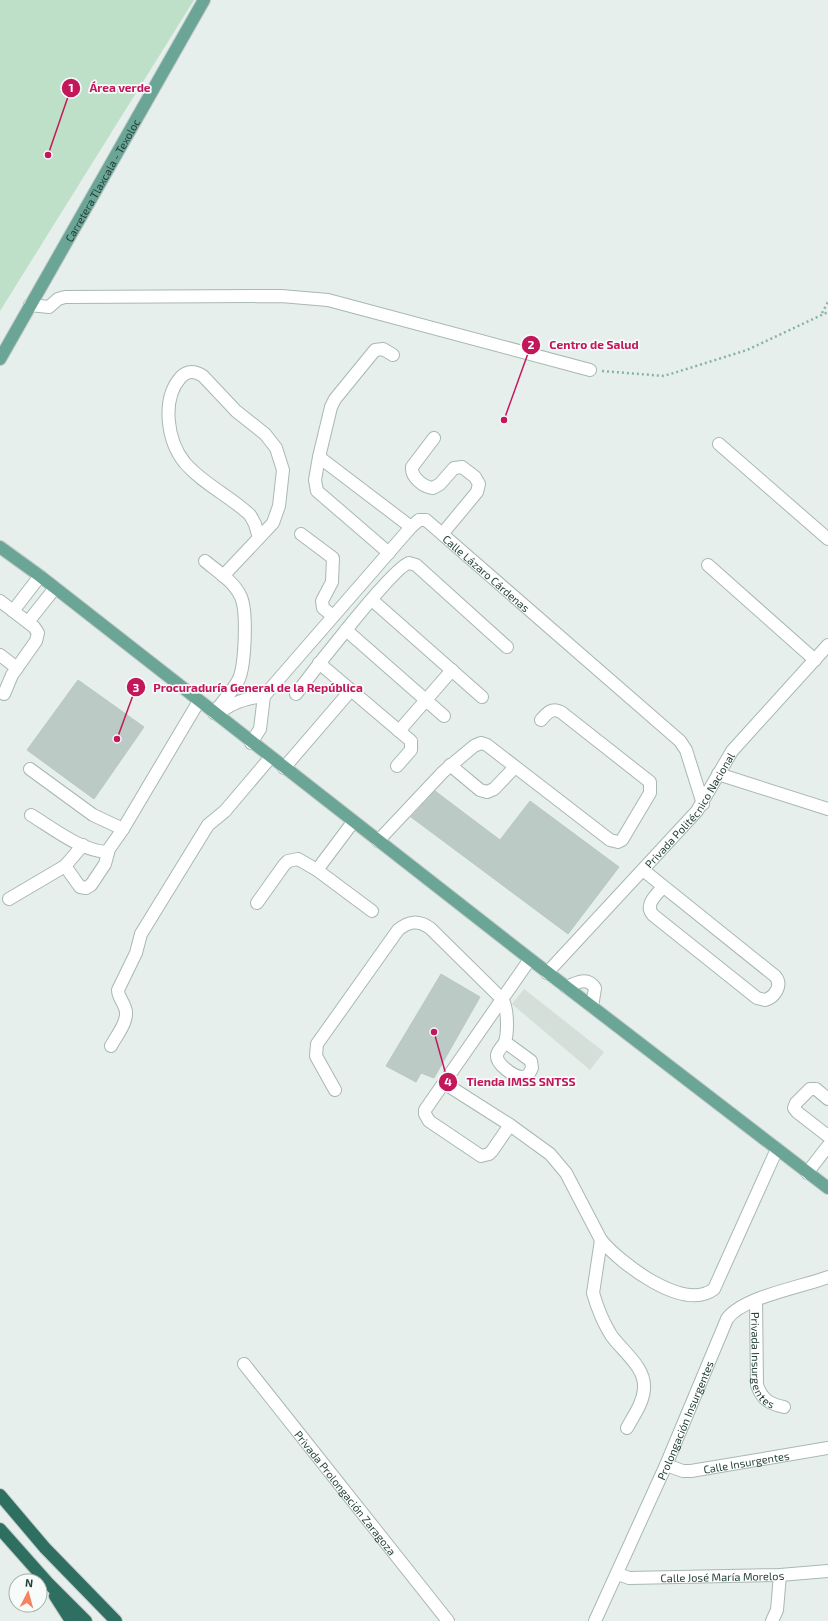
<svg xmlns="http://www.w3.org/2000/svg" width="828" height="1621" font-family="'Exo 2',sans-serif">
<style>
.built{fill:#d4dfda}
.green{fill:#bfe0c8}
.building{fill:#bbcac4;stroke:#b8c9c2}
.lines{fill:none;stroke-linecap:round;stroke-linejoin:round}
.minor-casing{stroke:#a8b8b2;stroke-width:14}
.major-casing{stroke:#c2cac8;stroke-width:14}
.highway-casing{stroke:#c2cac8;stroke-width:14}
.path{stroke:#86b3a5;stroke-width:2.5;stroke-dasharray:2 3;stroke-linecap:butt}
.minor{stroke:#fff;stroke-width:12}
.major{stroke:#6aa596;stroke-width:12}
.highway{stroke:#2f6f62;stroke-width:12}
.labels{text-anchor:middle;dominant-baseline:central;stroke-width:3.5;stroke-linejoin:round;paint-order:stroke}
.street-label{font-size:11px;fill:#24423a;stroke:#f7fbf9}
.leader{fill:none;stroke:#c2185b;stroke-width:1.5}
.callout-dot{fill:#c2185b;stroke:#f7fbf9;stroke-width:1.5}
.mark-label{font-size:12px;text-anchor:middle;font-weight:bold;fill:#fff}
.callout-label{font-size:12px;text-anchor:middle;font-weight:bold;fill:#c2185b;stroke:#f7fbf9;stroke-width:3.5;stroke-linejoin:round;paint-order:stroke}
</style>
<rect width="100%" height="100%" fill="#e6efeb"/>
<!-- built -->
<path class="built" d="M524 989 604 1052 590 1070 512 1004Z"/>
<!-- green -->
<path class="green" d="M0 0H194L0 311Z"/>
<!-- building -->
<path class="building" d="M78 680 144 727 94 799 27 750Z
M435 791 500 840 530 801 619 867 568 934 411 817Z
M441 974 480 997 434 1078 421 1073 416 1082 386 1066Z"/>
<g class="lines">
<defs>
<g id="minor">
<path d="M30 305 49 307 58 299 65 297 281 296 328 300 590 370"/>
<path d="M434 438 412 467C411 477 423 487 433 488L440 484 454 468 462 467 475 477 479 484 477 492 443 533"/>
<path d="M719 444 828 539"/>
<path d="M319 457 331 407 335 399 375 350 383 349 393 355"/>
<path d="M301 534 333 558 332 582 322 601 323 608 333 616"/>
<path d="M389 553 317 491 315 480 319 457 411 527"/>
<path d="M205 561C217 571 233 581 240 595 248 609 245 664 239 679 233 691 222 702 214 713"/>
<path d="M708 565 815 660"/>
<path d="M223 576 273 523 279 506 283 470 276 448 265 434 236 411 203 376C195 371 188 370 181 377 161 399 167 441 185 463 203 484 230 496 250 515L255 524 259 538"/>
<path d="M372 600 482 697"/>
<path d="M0 601 34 627 38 633 36 641 12 675 4 694"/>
<path d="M13 611 40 576"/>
<path d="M28 622 55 588"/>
<path d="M346 630 444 716"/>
<path d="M0 655 17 668"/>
<path d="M319 663 411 741V750L397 766"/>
<path d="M296 694C311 674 393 567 409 563L416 565 507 647"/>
<path d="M218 715C230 702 248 698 264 696"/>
<path d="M399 731 452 670"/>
<path id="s1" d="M251 743 260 729 264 696 411 527 419 520H426L680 741 686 750 703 804"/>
<path d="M450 765 480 790 487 792 494 789 515 767"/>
<path d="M284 768 351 690"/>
<path d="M30 769 93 815 123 829"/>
<path d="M718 774 828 809"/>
<path d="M31 815C54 829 81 851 108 852"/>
<path d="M378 841 443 772 474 746 481 743 487 745 610 840 618 842 622 840 650 793V782L561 712C552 707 547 713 541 720"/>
<path d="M65 866 80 887 86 888 91 885 105 864 109 849 123 829 199 701"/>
<path d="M317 870 353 822"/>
<path d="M643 870 775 976C783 985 775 997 765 1000L757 998 653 915C644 905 656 895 663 887"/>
<path d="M9 899 65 866 83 845"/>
<path d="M257 903 284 865 288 861 298 859 317 870 372 911"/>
<path id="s2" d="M547 973 697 811 732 751 828 645"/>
<path d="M566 987C577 983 587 976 595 988L592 1007"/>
<path d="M111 1046C116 1036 130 1020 125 1008 123 1001 118 997 118 990L136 953 141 934 208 825 225 811 270 758"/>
<path d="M444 1083 510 1125 550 1154 566 1173 601 1240C621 1264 684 1312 714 1289L777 1149"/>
<path d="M335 1090 316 1056 317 1044 398 930C409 921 418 920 430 928L502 999C508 1007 508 1032 505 1042 503 1046 498 1050 497 1055 496 1064 513 1076 521 1077 527 1078 530 1073 532 1068L531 1061 505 1042"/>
<path d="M828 1099 816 1089H810L796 1103 794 1108 797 1112 828 1136"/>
<path d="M510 1125 492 1151 489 1154 481 1156 429 1121 425 1114V1110L530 959"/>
<path d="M807 1173 828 1146"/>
<path d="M601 1240 593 1293C597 1307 603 1322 611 1335 622 1351 646 1367 644 1389 643 1403 634 1415 627 1428"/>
<path id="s3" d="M756 1300 757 1385C762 1400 770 1404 784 1407"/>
<path id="s4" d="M244 1364 448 1621"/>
<path id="s5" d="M666 1465 683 1471H691L828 1448"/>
<path id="s6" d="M618 1574 629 1578 780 1575 828 1571"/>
<path id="s7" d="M595 1621 666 1465 727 1319C742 1297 802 1287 828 1277"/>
<path d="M772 1621 777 1610 780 1575"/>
</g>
<g id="major">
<path id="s8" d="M0 359 204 0"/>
<path d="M0 547 40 576 530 959 828 1188"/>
</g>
<path id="highway" d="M0 1495 45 1548 116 1621
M0 1529 48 1583 86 1621
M55 1596 71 1621"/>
</defs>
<!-- minor casing -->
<use href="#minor" class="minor-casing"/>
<!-- major casing -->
<use href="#major" class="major-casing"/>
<!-- highway casing -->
<use href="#highway" class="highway-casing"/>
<!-- path -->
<path class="path" d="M822 313 828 302
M602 371 664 376 747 350 828 312"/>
<!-- minor -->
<use href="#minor" class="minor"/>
<!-- major -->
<use href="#major" class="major"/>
<!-- highway -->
<use href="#highway" class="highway"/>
</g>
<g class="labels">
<!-- street labels -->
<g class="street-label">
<text stroke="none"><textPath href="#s8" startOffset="206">Carretera Tlaxcala - Texoloc</textPath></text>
<text stroke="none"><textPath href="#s1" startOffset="372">Calle Lázaro Cárdenas</textPath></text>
<text stroke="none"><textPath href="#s2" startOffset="217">Privada Politécnico Nacional</textPath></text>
<text stroke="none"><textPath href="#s3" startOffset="62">Privada Insurgentes</textPath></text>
<text stroke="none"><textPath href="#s7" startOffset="220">Prolongación Insurgentes</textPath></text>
<text stroke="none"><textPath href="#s5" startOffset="82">Calle Insurgentes</textPath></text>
<text stroke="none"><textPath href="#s4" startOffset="164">Privada Prolongación Zaragoza</textPath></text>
<text stroke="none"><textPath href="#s6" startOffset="105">Calle José María Morelos</textPath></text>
</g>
</g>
<!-- callouts -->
<path class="leader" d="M48 155L71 88M504 420L531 345M117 739L136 687M434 1032L448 1082"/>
<g class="callout-dot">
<circle cx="48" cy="155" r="4"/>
<circle cx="504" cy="420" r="4"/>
<circle cx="117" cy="739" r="4"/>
<circle cx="434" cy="1032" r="4"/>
<circle cx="71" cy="88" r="10"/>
<circle cx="531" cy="345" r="10"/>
<circle cx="136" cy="687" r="10"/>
<circle cx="448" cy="1082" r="10"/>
</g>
<g class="mark-label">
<text x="71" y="92">1</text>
<text x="531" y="349">2</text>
<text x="136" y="692">3</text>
<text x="448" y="1086">4</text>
</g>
<g class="callout-label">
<text x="120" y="92">Área verde</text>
<text x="594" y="349">Centro de Salud</text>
<text x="258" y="692">Procuraduría General de la República</text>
<text x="521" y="1086">Tienda IMSS SNTSS</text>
</g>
<!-- north arrow -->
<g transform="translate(28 1593) rotate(6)"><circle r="19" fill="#f7fbf9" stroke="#a3b1ad"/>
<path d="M0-3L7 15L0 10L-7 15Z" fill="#f4845f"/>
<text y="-6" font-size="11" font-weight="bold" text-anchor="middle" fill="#24423a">N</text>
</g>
</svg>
